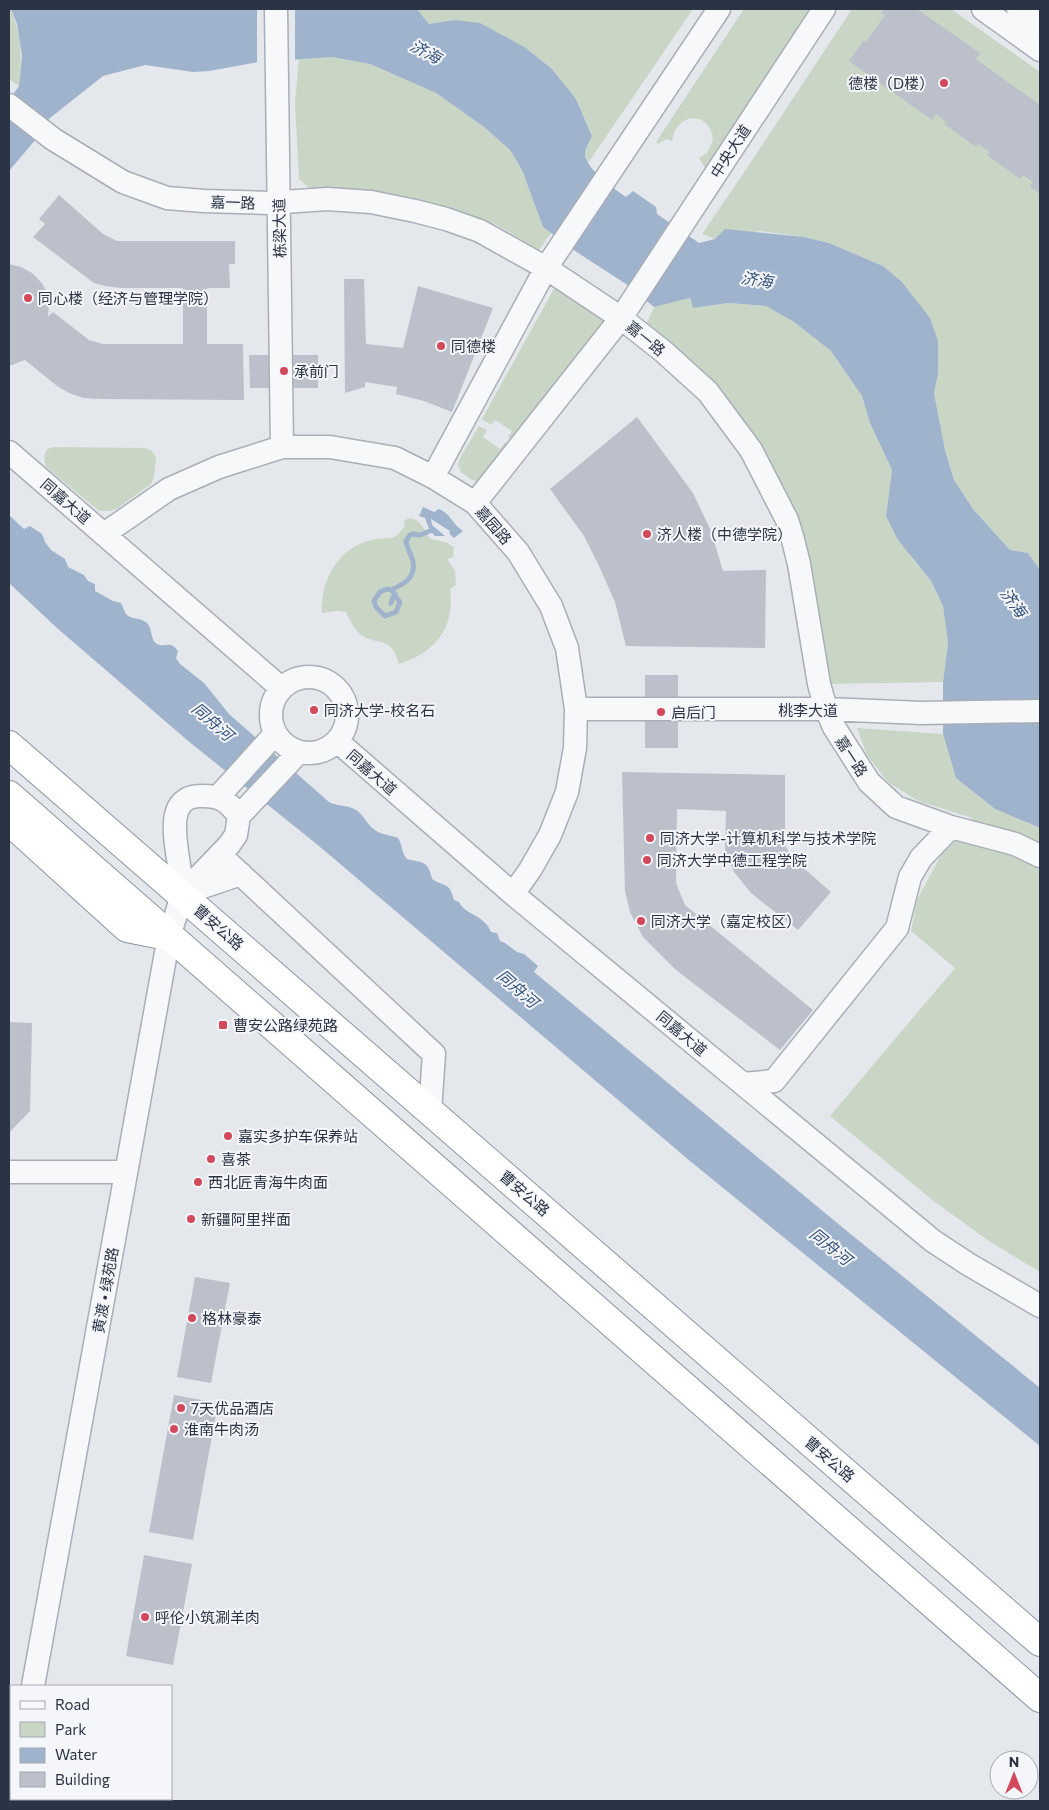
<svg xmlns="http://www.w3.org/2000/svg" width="1049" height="1810" font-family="Commissioner,'Noto Sans SC',sans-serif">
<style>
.green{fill:#c9d6c5}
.water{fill:#9fb4cc}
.pier{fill:#e4e7ec}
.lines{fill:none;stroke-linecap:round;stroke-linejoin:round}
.stream{stroke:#9fb4cc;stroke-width:5}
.building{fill:#bbc0ca}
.minor-casing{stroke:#a9aeb7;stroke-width:25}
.highway-casing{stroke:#8b94a3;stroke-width:30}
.minor{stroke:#f7f8fa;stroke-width:22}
.highway{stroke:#fff;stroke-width:28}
.poi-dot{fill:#d1495b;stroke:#f4f6f9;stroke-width:2}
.labels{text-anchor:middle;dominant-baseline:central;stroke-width:4;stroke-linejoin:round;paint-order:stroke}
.poi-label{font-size:15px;fill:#2b3445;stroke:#f4f6f9;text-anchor:start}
.street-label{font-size:15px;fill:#2b3445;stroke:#f4f6f9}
.water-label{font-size:16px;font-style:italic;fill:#34527a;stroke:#f4f6f9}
</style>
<rect width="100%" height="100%" fill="#e4e7ec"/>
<!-- green -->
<path class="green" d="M9 9H11C22 39 22 55 19 86L9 79Z
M417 9H693L588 163 585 153 592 135 576 99 552 69 526 48 454 20 429 24Z
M744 9H810L705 168 699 158 707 153 713 140C711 111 676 111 672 141L667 139 658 144 656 142Z
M852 9H951L1040 72V570L1028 553 1010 550 973 509 954 480 945 450 934 393 938 375 902 282 883 266 829 243 804 237 760 231 715 239 702 234 743 174Z
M332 57 370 64 436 93 484 127 510 150 522 170 543 227 551 233 539 250 495 224 446 207 406 197 354 190 321 191 309 188 299 179 295 102 299 58Z
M556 285 607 317 516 442 508 437 512 431 495 420 491 425 482 419Z
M690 298 693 308 728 303 766 306 794 322 831 351 862 396 870 423 892 470 886 516 914 561 931 581 943 606 948 643 943 682 829 684 795 520 646 325 654 307Z
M479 426 487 430 483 437 500 449 505 442 511 447 481 482 472 480 461 472 458 465 460 458Z
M54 447 146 448 152 451 156 457 154 477 151 484 118 508 110 511H99L46 467C44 460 44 454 47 449Z
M409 518C420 518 425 531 430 539L445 542 454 547 453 557 447 559 455 571 456 585 450 589C455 629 435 652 399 664 390 634 380 647 361 635 354 629 350 620 346 612L336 611 322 613C320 581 338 547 372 540 390 536 393 544 405 525L404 521Z
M857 728 943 734 956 778 995 809 1040 828V1272L989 1241 935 1202 830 1116 955 968 911 931 917 900 941 855 966 831 972 818 918 801 888 782 867 755Z"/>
<!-- water -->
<path class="water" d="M11 9H417L429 24 454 20 480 23 526 48 552 69 576 99 592 136C590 141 585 149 585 154 586 169 614 189 626 197L633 191 656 207 657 214 699 243 715 239 725 229 804 237 829 243 883 266 902 282 930 318 938 341V375L934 393 945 450 954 480 973 509 1010 550 1028 553 1040 570V828L995 809 956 778 943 734V682L948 643 943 606 931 581 898 540 886 516 892 470 870 423 862 396 831 351 794 322 766 306 728 303 693 308 690 298 654 307 626 284 572 249 543 227 522 170 510 150 484 127 436 93 370 64 332 57 259 62 209 71 193 72 145 65 103 76 50 118 40 129 36 139 9 171V100L19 86 22 56 17 24Z
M423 507 434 512 439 509C451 514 451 523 463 531L454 538 449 533 450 531 431 519 432 525 445 536H435L430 531 425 518 419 516Z
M9 515 24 529 30 526 42 534 45 542 51 550 65 559 68 567 84 575 88 581 95 584V591L113 601 121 603C123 606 124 611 126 614 130 620 141 617 147 623 153 629 150 640 157 644 165 648 170 640 178 651L176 658 180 664 204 683 229 714 329 802C338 807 347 804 356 810 364 815 367 825 375 830 382 835 391 835 398 838 403 845 401 853 407 859 423 863 428 860 432 879 446 888 449 881 454 900L459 902C466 916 484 914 491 932L497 933 500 941 505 943 517 952 524 954 538 966 534 972 842 1227 1040 1388V1446L690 1161 319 846 187 740 57 628 9 583Z"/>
<!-- pier -->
<path class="pier" d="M257 9H295V61L257 65Z"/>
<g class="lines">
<!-- stream -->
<path class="stream" d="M387 589 391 590 395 594V596L400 602 396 612 385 616 376 607 374 601 380 592Z
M391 590C404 584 416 578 413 561 411 554 407 548 406 541L410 535 413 534 420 535 430 531
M391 603 393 597 395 596"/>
</g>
<!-- building -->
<path class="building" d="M884 9H917L980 53 976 59 1040 105V194L1030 187 1033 182 1023 175 1020 179 987 155 990 152 978 144 976 147 944 124 946 122 936 114 932 120 849 61 863 41 866 42 885 15 881 13Z
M59 195 103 234 117 241H235V264H229L230 288H207V344H243L244 400 99 399 84 398 69 393 57 386 25 360 9 366V264L21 267 32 273 42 283 47 293 49 303 48 317 53 312 89 340 103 344H183V288H121L105 286 94 283 33 237 45 224 39 219Z
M344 279H364L366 344 403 348 418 286 493 308 452 412 424 401 396 394 397 387 365 382V387L345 393Z
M249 355H318V388H250Z
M637 417 693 493 711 531 723 571 766 570 765 648 626 646 615 602 600 568 584 536 550 489Z
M645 675H678V748H645Z
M622 772 785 775V845L792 858 831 892 798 930 751 893 734 872 725 850 726 811 677 809 676 883 685 905 813 1010 780 1050 676 970 643 937 630 912 625 891Z
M9 1022 32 1023 30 1111 9 1133Z
M195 1277 230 1283 211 1383 177 1377Z
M174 1395 218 1403 193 1540 149 1532Z
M144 1555 192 1564 173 1665 126 1656Z"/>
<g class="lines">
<defs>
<path id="minor" d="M276 9 282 447
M983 9 1040 50
M1018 9 1040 24
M9 105 53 139 123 182 167 198 204 201 269 203 327 199 371 202 415 211 446 219 480 231 546 268 621 318 664 352 708 392 751 450 787 520 792 536 799 564 819 684 826 709 834 727 869 782 896 807 951 827 1015 844 1040 856
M9 452 281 688
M433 477 546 268 719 9
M475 503 621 318 824 9
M104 534 169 489 219 467 282 447H330L395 458 433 477 475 503 518 552 551 606 567 648 576 709 575 748 567 792 550 835 530 870 513 894
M271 715a38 38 0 1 1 76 0a38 38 0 1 1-76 0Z
M576 709H826L922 713 1040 711
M337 741 513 894 933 1241 968 1264 1040 1306
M218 797 275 734
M239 816 298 753
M220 855 434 1054 430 1111
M185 893 241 874
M743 1084 774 1081 897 928 910 877 921 858 951 827
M9 1172H126
M33 1686 169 936C173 923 179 909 181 895 186 869 154 797 200 796 220 795 228 801 239 816L236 835 229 845 182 894
M12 1801 13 1799"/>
<path id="highway" d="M9 745 1040 1642
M9 795 1040 1698
M9 821 127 928 167 936"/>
</defs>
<!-- minor casing -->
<use href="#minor" class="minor-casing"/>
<!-- highway casing -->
<use href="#highway" class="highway-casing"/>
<!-- minor -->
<use href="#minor" class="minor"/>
<!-- highway -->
<use href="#highway" class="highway"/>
</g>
<!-- markers -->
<g class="poi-dot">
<circle cx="944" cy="83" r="5"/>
<circle cx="28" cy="298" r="5"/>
<circle cx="441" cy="346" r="5"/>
<circle cx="284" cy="371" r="5"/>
<circle cx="647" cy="534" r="5"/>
<circle cx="314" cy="710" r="5"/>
<circle cx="661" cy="712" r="5"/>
<circle cx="650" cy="838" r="5"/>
<circle cx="647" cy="860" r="5"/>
<circle cx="641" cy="921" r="5"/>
<rect x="218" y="1020" width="10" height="10" rx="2.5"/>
<circle cx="228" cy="1136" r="5"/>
<circle cx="211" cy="1159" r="5"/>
<circle cx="198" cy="1182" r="5"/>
<circle cx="191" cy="1219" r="5"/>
<circle cx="192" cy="1318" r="5"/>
<circle cx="181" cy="1408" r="5"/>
<circle cx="174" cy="1429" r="5"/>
<circle cx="145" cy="1617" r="5"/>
</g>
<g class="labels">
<!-- poi labels -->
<g class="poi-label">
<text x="934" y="83" text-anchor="end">德楼（D楼）</text>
<text x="38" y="298">同心楼（经济与管理学院）</text>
<text x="451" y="346">同德楼</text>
<text x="294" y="371">承前门</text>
<text x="657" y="534">济人楼（中德学院）</text>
<text x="324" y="710">同济大学-校名石</text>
<text x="671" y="712">启后门</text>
<text x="660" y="838">同济大学-计算机科学与技术学院</text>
<text x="657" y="860">同济大学中德工程学院</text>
<text x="651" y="921">同济大学（嘉定校区）</text>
<text x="233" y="1025">曹安公路绿苑路</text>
<text x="238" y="1136">嘉实多护车保养站</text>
<text x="221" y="1159">喜茶</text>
<text x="208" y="1182">西北匠青海牛肉面</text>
<text x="201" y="1219">新疆阿里拌面</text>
<text x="202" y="1318">格林豪泰</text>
<text x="191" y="1408">7天优品酒店</text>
<text x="184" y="1429">淮南牛肉汤</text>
<text x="155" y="1617">呼伦小筑涮羊肉</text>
</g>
<!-- street labels -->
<g class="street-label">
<text transform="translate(730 151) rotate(-57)">中央大道</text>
<text transform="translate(233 202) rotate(2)">嘉一路</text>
<text transform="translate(279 228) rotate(-91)">栋梁大道</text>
<text transform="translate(646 338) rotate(39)">嘉一路</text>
<text transform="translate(66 501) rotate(41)">同嘉大道</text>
<text transform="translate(494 525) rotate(49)">嘉园路</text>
<text x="808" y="710">桃李大道</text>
<text transform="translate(852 756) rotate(57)">嘉一路</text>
<text transform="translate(372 772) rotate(41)">同嘉大道</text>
<text transform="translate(219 927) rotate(41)">曹安公路</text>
<text transform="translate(682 1033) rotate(40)">同嘉大道</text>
<text transform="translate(525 1193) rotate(41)">曹安公路</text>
<text transform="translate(105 1290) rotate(-80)">黄渡 • 绿苑路</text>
<text transform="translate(830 1459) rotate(41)">曹安公路</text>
</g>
<!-- water labels -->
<g class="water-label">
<text transform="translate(426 51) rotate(28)">济海</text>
<text transform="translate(757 279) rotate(9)">济海</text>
<text transform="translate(1014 602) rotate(53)">济海</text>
<text transform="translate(213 721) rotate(41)">同舟河</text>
<text transform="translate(518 988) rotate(41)">同舟河</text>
<text transform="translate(831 1246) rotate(39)">同舟河</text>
</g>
</g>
<!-- border -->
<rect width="1049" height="1810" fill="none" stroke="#2b3445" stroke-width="20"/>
<!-- legend -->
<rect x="10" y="1685" width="162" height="115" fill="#f4f6f9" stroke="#a4a8b1"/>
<rect x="20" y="1701" width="25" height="8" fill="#f7f8fa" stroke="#a4a8b1"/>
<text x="55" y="1710" font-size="15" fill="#2b3445">Road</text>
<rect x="20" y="1722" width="25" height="15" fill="#c9d6c5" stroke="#a4a8b1"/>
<text x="55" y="1735" font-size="15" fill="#2b3445">Park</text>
<rect x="20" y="1748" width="25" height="15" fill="#9fb4cc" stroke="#a4a8b1"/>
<text x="55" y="1760" font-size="15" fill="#2b3445">Water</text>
<rect x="20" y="1772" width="25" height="15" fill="#bbc0ca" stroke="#a4a8b1"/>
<text x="55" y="1785" font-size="15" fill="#2b3445">Building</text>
<!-- north arrow -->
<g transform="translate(1014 1775)"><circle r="24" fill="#f4f6f9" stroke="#a4a8b1"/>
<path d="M0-4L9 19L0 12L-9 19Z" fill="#d1495b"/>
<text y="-8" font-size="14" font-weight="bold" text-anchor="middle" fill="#2b3445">N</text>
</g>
</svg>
